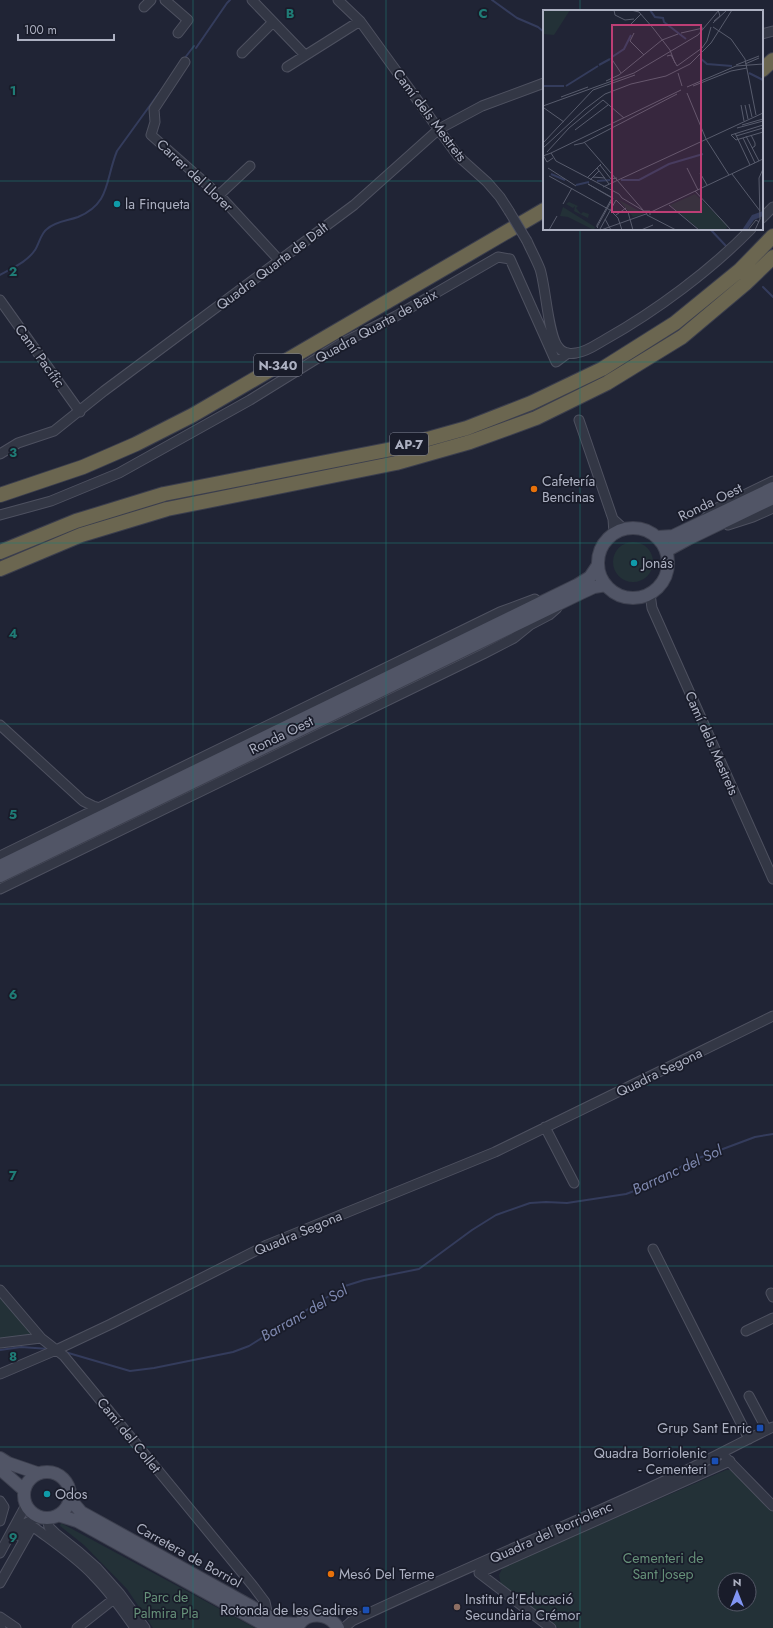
<svg xmlns="http://www.w3.org/2000/svg" width="773" height="1628" font-family="Jost,sans-serif">
<style>
.green{fill:#233137;fill-rule:evenodd}
.lines{fill:none;stroke-linecap:round;stroke-linejoin:round}
.stream{stroke:#343c5c;stroke-width:2}
.minor-casing{stroke:#4e5160;stroke-width:11}
.major-casing{stroke:#3d404f;stroke-width:14}
.highway-casing{stroke:#3b3e4d;stroke-width:16}
.minor{stroke:#333745;stroke-width:9}
.major{stroke:#515566;stroke-width:12}
.highway{stroke:#6b6650;stroke-width:14}
.minor-bridge-casing{stroke:#4e5160;stroke-width:11;stroke-linecap:butt}
.minor-bridge{stroke:#333745;stroke-width:9}
.grid{fill:none;stroke:#1f7c76;stroke-width:1;stroke-opacity:0.55}
.culture-dot{fill:#0f9aa8;stroke:#191c2a;stroke-width:1.5}
.food-dot{fill:#e8710a;stroke:#191c2a;stroke-width:1.5}
.transit-dot{fill:#1a4fb4;stroke:#191c2a;stroke-width:1.5}
.education-dot{fill:#8d6e63;stroke:#191c2a;stroke-width:1.5}
.labels{text-anchor:middle;dominant-baseline:central;stroke-width:3.5;stroke-linejoin:round;paint-order:stroke}
.shield{fill:#191c2a;stroke:#818494;stroke-width:1}
.shield-label{font-size:13px;font-weight:bold;fill:#adb1c2}
.street-label{font-size:14px;fill:#adb1c2;stroke:#191c2a}
.poi-label{font-size:14px;fill:#adb1c2;stroke:#191c2a;text-anchor:start}
.park-label{font-size:14px;fill:#669179;stroke:#191c2a}
.water-label{font-size:15px;font-style:italic;fill:#7e88af;stroke:#191c2a}
.inset-river{fill:none;stroke:#343c5c;stroke-width:2}
.inset-road{fill:none;stroke:#585c6d;stroke-width:1}
.view{fill:#bd3e75;fill-opacity:0.15;stroke:#bd3e75;stroke-width:2}
.inset-edge{fill:none;stroke:#adb1c2;stroke-width:2}
.grid-label{font-size:13px;text-anchor:middle;font-weight:bold;fill:#1f7c76;stroke:#191c2a;stroke-width:3.5;stroke-linejoin:round;paint-order:stroke}
</style>
<rect width="100%" height="100%" fill="#202435"/>
<!-- green -->
<path class="green" d="M613 562a20 20 0 1 1 40 0a20 20 0 1 1-40 0Z
M0 1295 32 1334 0 1339Z
M726 1470H732L773 1512V1628H558L501 1585 499 1575 503 1567ZM725 1580H749V1604H725Z
M61 1523 255 1628H153L127 1589 84 1545 60 1526Z"/>
<g class="lines">
<!-- stream -->
<path class="stream" d="M492 0 517 18 538 27 544 32
M196 48 227 3 230 0
M184 59 194 46
M710 229 726 246
M0 275C12 268 27 262 35 250 39 244 41 233 47 229 56 221 67 221 78 217 111 203 105 180 117 151L159 93
M763 287 773 297
M0 1350 21 1347 49 1349
M65 1352 130 1371 154 1368 233 1352 249 1346 345 1286 364 1280 419 1269 472 1230 496 1215 530 1203 546 1202 567 1203 626 1194 656 1183 688 1162 755 1137 773 1134"/>
<defs>
<path id="minor" d="M165 0 188 20 178 33
M252 0 305 55
M338 0 360 21 458 156 487 182 500 197 509 211
M144 7 151 0
M762 34 773 31
M242 53 273 22
M185 62 154 109 155 122 151 135 220 196 279 260
M287 67 360 21
M219 195 250 166
M762 218 773 207
M527 241C531 250 536 259 540 269 546 287 548 337 559 348 563 353 570 354 576 353 587 352 597 344 606 339 656 311 711 270 751 229
M0 300 80 412
M579 420 613 519 614 533
M0 454 18 443 54 431 104 391 354 205 439 129 482 106 544 83
M0 515 51 501 119 473 250 400 342 343 396 316 498 257 510 259 556 362 568 353
M613 519 624 529
M705 519 713 510 773 481
M728 525 753 517 773 508
M650 594 652 608 773 879
M0 725 83 801 93 806 100 808
M0 856 500 612 535 599
M0 889 483 654 514 638 530 625 549 615 557 608
M545 1127 574 1183
M653 1249 749 1439
M0 1290 41 1338 64 1356 253 1586 265 1602 268 1616
M771 1293 773 1297
M746 1331 773 1318
M0 1343 41 1338
M0 1374 56 1350 111 1324 267 1245 495 1152 773 1016
M749 1396 767 1430
M726 1458 773 1506
M0 1501 4 1507 0 1521
M47 1518 49 1527 55 1533 79 1552 96 1567 120 1594 145 1628
M19 1536 26 1523 39 1517
M0 1553 26 1505
M0 1583 30 1530 32 1528H35C55 1543 76 1557 93 1575 109 1591 122 1609 135 1628
M0 1617 16 1628
M0 1627 1 1628
M77 1628 119 1595
M344 1628 352 1621C451 1574 553 1532 653 1486 694 1468 733 1446 773 1427
M551 1628 479 1573 730 1461"/>
<path id="major" d="M598 563a35 35 0 1 1 70 0a35 35 0 1 1-70 0Z
M658 537 673 536 773 488
M666 551 688 539 773 498
M0 866 577 585 590 577 598 565
M0 876 581 593 594 587 606 585
M0 1458 8 1463 37 1473
M0 1469 24 1490
M24 1495a23 23 0 1 1 46 0a23 23 0 1 1-46 0Z
M70 1499 81 1512 281 1623 299 1624
M58 1515 77 1521 270 1628
M297 1628C306 1610 329 1613 338 1628"/>
<path id="highway" d="M762 70 773 60
M0 495 83 467 136 444 193 415 544 210
M0 552 76 521 164 494 392 449 467 428 531 403 602 369 675 323 740 270 773 236
M0 569 81 535 167 509 396 463 470 442 536 418 607 383 682 337 745 284 773 257"/>
</defs>
<!-- minor casing -->
<use href="#minor" class="minor-casing"/>
<!-- major casing -->
<use href="#major" class="major-casing"/>
<!-- highway casing -->
<use href="#highway" class="highway-casing"/>
<!-- minor -->
<use href="#minor" class="minor"/>
<!-- major -->
<use href="#major" class="major"/>
<!-- highway -->
<use href="#highway" class="highway"/>
<defs>
<path id="minor-bridge" d="M509 211 527 241"/>
</defs>
<!-- minor-bridge casing -->
<use href="#minor-bridge" class="minor-bridge-casing"/>
<!-- minor-bridge -->
<use href="#minor-bridge" class="minor-bridge"/>
</g>
<!-- grid -->
<path class="grid" d="M193 0V1628M386 0V1628M580 0V11M0 181H544M762 181H773M580 229V1628M0 362H773M0 543H773M0 724H773M0 904H773M0 1085H773M0 1266H773M0 1447H773"/>
<!-- markers -->
<g class="culture-dot">
<circle cx="117" cy="204" r="4"/>
<circle cx="634" cy="563" r="4"/>
<circle cx="47" cy="1494" r="4"/>
</g>
<g class="food-dot">
<circle cx="534" cy="489" r="4"/>
<circle cx="331" cy="1574" r="4"/>
</g>
<g class="transit-dot">
<rect x="756" y="1424" width="8" height="8" rx="2"/>
<rect x="711" y="1457" width="8" height="8" rx="2"/>
<rect x="362" y="1606" width="8" height="8" rx="2"/>
</g>
<circle class="education-dot" cx="457" cy="1607" r="4"/>
<g class="labels">
<!-- shield labels -->
<g class="shield">
<rect x="254" y="354" width="48" height="22" rx="3"/>
<rect x="390" y="433" width="38" height="22" rx="3"/>
</g>
<g class="shield-label">
<text x="278" y="365">N-340</text>
<text x="409" y="444">AP-7</text>
</g>
<!-- street labels -->
<g class="street-label">
<text transform="translate(430 115) rotate(53)">Camí dels Mestrets</text>
<text transform="translate(195 175) rotate(43)">Carrer del Llorer</text>
<text transform="translate(272 266) rotate(-37)">Quadra Quarta de Dalt</text>
<text transform="translate(376 326) rotate(-29)">Quadra Quarta de Baix</text>
<text transform="translate(40 356) rotate(54)">Camí Pacífic</text>
<text transform="translate(710 502) rotate(-26)">Ronda Oest</text>
<text transform="translate(281 735) rotate(-26)">Ronda Oest</text>
<text transform="translate(712 743) rotate(66)">Camí dels Mestrets</text>
<text transform="translate(659 1072) rotate(-26)">Quadra Segona</text>
<text transform="translate(298 1233) rotate(-23)">Quadra Segona</text>
<text transform="translate(129 1435) rotate(51)">Camí del Collet</text>
<text transform="translate(551 1532) rotate(-24)">Quadra del Borriolenc</text>
<text transform="translate(189 1555) rotate(29)">Carretera de Borriol</text>
</g>
<!-- poi labels -->
<g class="poi-label">
<text x="125" y="204">la Finqueta</text>
<text x="542" y="481">Cafetería<tspan x="542" dy="16">Bencinas</tspan></text>
<text x="642" y="563">Jonás</text>
<text x="752" y="1428" text-anchor="end">Grup Sant Enric</text>
<text x="707" y="1453" text-anchor="end">Quadra Borriolenic<tspan x="707" dy="16">- Cementeri</tspan></text>
<text x="55" y="1494">Odos</text>
<text x="339" y="1574">Mesó Del Terme</text>
<text x="465" y="1599">Institut d'Educació<tspan x="465" dy="16">Secundària Crémor</tspan></text>
<text x="358" y="1610" text-anchor="end">Rotonda de les Cadires</text>
</g>
<!-- park labels -->
<g class="park-label">
<text x="663" y="1558">Cementeri de<tspan x="663" dy="16">Sant Josep</tspan></text>
<text x="166" y="1597">Parc de<tspan x="166" dy="16">Palmira Pla</tspan></text>
</g>
<!-- water labels -->
<g class="water-label">
<text transform="translate(677 1170) rotate(-25)">Barranc del Sol</text>
<text transform="translate(304 1313) rotate(-30)">Barranc del Sol</text>
</g>
</g>
<!-- overview -->
<g transform="translate(543 10)">
<rect width="220" height="220" fill="#202435"/>
<path d="M0 0H27L11 25 0 24ZM152 184 185 216 182 220H157L127 195ZM76 190 100 203 101 204 90 207ZM26 192 35 196 33 198 38 204 40 202 46 204 45 208 31 201 32 196 30 198 23 194ZM20 197 52 217 51 220 25 207 17 206Z" fill="#233137"/>
<path d="M220 201V206L211 210 204 220H199L209 205Z" fill="#343c5c"/>
<path class="inset-river" d="M107 0 112 7 120 8 121 12 143 29M69 47 81 39 88 25M157 48 164 54 189 56M56 55 67 49M206 63 220 70M0 76H21M23 76 55 56M8 164 22 170M78 170H96L126 154 160 144M54 171 67 170M33 175 46 172"/>
<path class="inset-road" d="M71 0 72 5 82 10 91 9M88 0 96 2 110 18 127 40 132 53M171 11 177 6 175 0M170 13 184 0M86 16 98 4M170 17 188 29 202 49 213 105M91 23 87 31 101 45M138 23 160 18M124 46 128 45 134 56M68 48 78 63M202 54 216 48M193 55 216 46M134 56 159 38 164 31 168 17M135 63 139 76M63 71 76 65 119 30 135 24M150 76 188 61 204 58M144 77 193 56 220 54M144 83 163 129 186 165M18 87 45 77M206 94 209 107M198 95 201 111M202 95 205 109M0 96 91 63 155 25 176 0M1 98 21 112M199 115 220 109M220 115 188 125 193 130 220 122M194 118 220 111M32 120 65 95M192 123 207 155M208 125 212 133V136L209 138M193 126 220 118M203 126 216 151M200 128 212 153M41 132 100 200M0 133 50 80 92 65M31 135 40 133 134 84M0 138 42 99 62 84 88 74 123 66 147 54 168 33 189 0M4 142 26 118 60 90 81 108M8 143 138 80M0 145 4 152 10 148M0 146 8 143 13 151 76 184 79 188 101 201H107V205M57 155 68 169 74 168M5 158 33 176M54 158 66 174M144 158 155 180M157 163 164 175M189 164 217 201M6 166 67 200 75 208 79 220M50 167 62 168M44 168 58 154M47 170 56 161M60 177 220 103M152 181 188 220M20 194 29 178M126 195 156 220M103 201 104 205 133 220M108 202 220 149M73 205 83 198M62 209 68 220M54 217 70 188 45 174 69 188 54 215V217L55 218M57 219 73 190 85 202 90 220M6 220 14 206M58 220 103 204M98 220 110 215M205 220 213 210 216 212M212 220 217 209 216 168 220 159"/>
<path class="view" d="M69 15H158V202H69Z"/>
<rect width="220" height="220" class="inset-edge"/>
</g>
<g class="grid-label">
<text x="290" y="18">B</text>
<text x="483" y="18">C</text>
<text x="13" y="95">1</text>
<text x="13" y="276">2</text>
<text x="13" y="457">3</text>
<text x="13" y="638">4</text>
<text x="13" y="819">5</text>
<text x="13" y="999">6</text>
<text x="13" y="1180">7</text>
<text x="13" y="1361">8</text>
<text x="13" y="1542">9</text>
</g>
<!-- north arrow -->
<g transform="translate(737 1592)"><circle r="19" fill="#191c2a" stroke="#545867"/>
<path d="M0-3L7 15L0 10L-7 15Z" fill="#8195f3"/>
<text y="-6" font-size="11" font-weight="bold" text-anchor="middle" fill="#adb1c2">N</text>
</g>
<!-- scale -->
<path d="M18 34v6h96v-6" fill="none" stroke="#adb1c2" stroke-width="2"/>
<text x="24" y="34" font-size="12" fill="#adb1c2" stroke="#191c2a" stroke-width="3" paint-order="stroke">100 m</text>
</svg>
